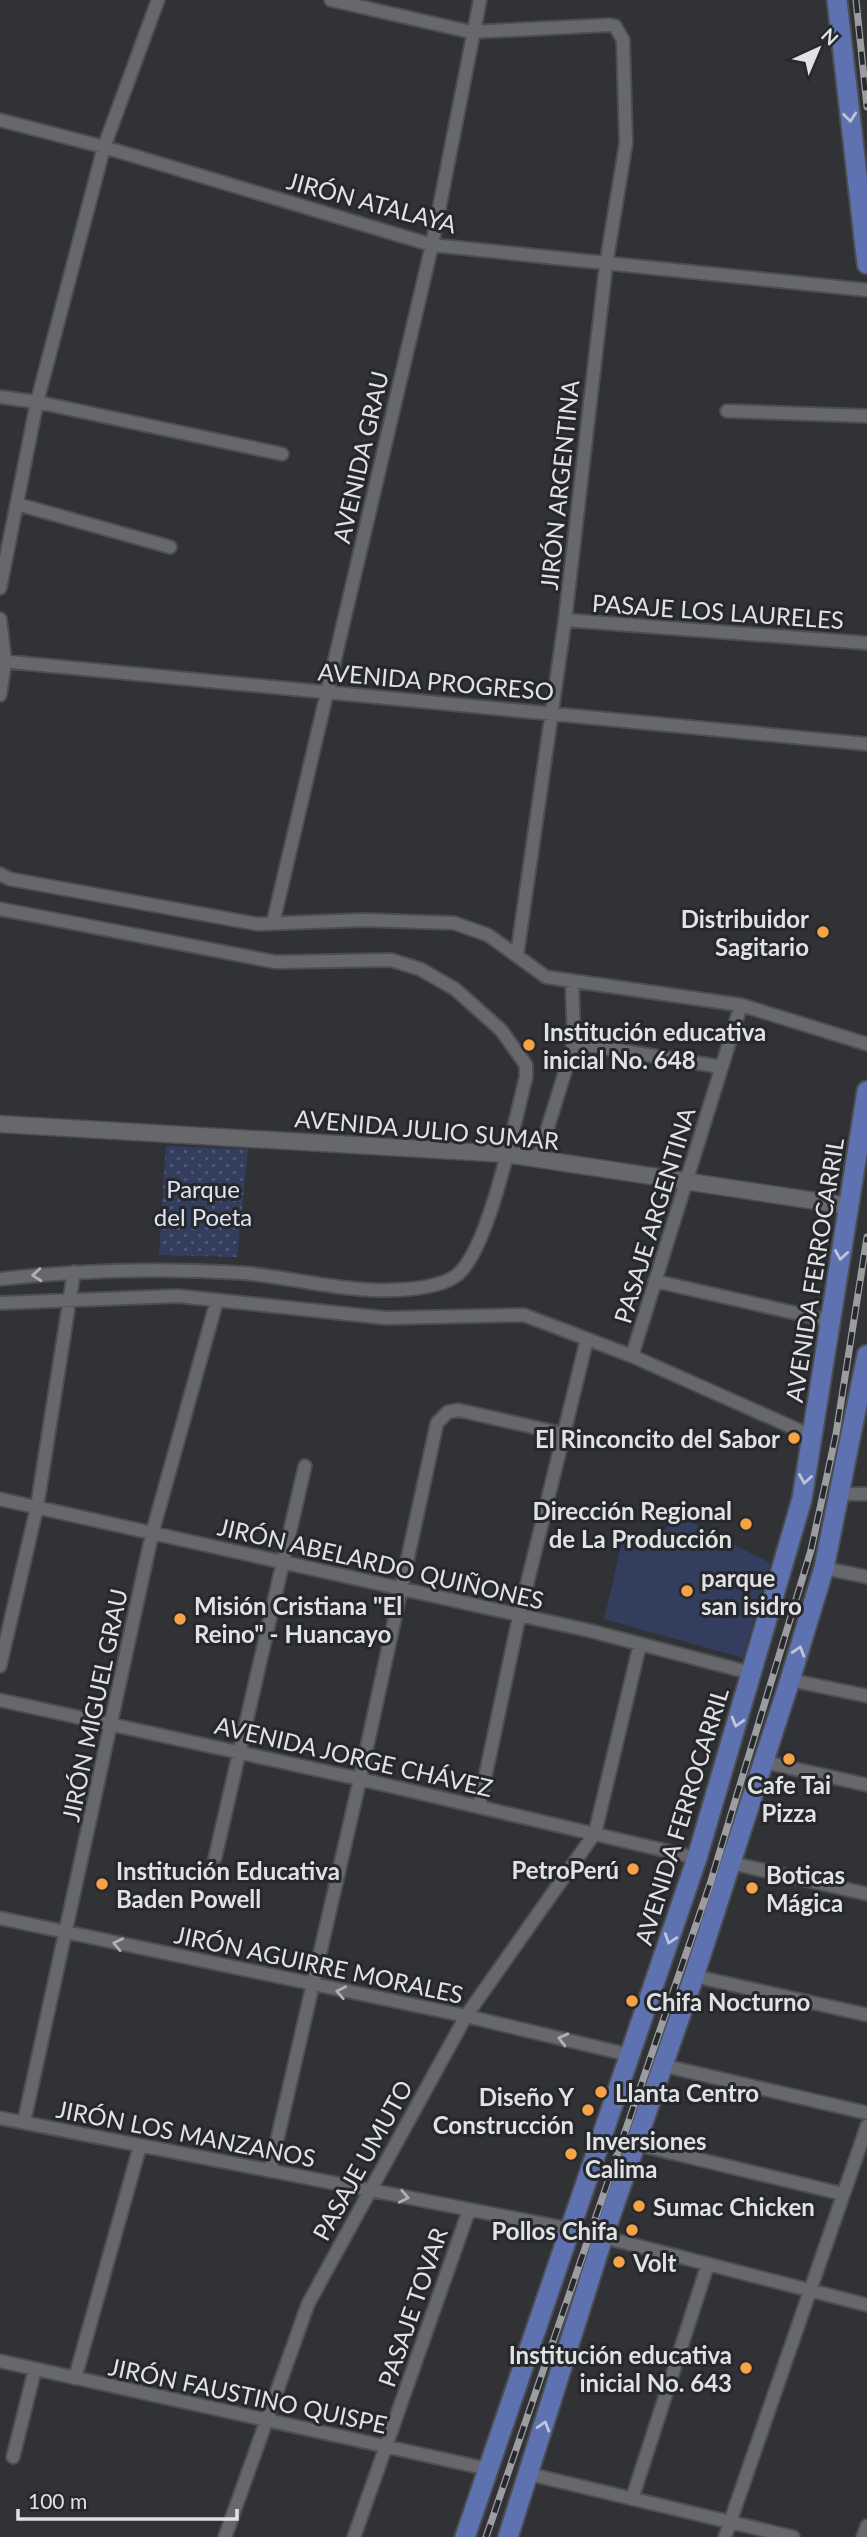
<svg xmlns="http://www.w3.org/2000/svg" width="867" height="2537" font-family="Lato,sans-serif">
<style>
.grass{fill:#333e5f}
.park{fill:url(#park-dots)}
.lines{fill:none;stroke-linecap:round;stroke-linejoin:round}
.minor-casing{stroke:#4c4e51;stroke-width:16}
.tertiary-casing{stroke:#4c4e51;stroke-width:19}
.primary-casing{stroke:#4c4e51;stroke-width:23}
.minor{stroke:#66686c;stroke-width:12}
.tertiary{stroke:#66686c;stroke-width:16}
.primary{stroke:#5e72b2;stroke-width:19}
.rail-casing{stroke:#9b9da0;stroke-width:7}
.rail{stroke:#26282c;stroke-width:4.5;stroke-dasharray:13;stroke-linecap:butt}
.oneway{stroke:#c0c6d8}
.oneway2{stroke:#b0b1b4}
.poi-dot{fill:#f6a247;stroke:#26282c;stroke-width:2.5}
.labels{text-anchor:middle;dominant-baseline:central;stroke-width:6;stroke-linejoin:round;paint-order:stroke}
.street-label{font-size:24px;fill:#e1e2e4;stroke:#26282c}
.poi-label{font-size:24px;font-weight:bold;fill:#e1e2e4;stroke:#26282c;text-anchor:start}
.park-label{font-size:24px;fill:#dde3f3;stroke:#26282c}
</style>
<defs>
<pattern id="park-dots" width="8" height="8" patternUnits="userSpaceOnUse" patternTransform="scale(1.75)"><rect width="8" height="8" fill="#333e5f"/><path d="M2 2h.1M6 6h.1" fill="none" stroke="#505a76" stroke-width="1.8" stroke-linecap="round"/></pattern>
</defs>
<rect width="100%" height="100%" fill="#303236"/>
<!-- grass -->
<path class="grass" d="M677 1515 770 1563 743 1658 604 1619 624 1534 651 1547Z"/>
<!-- park -->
<path class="park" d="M166 1146 248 1149 237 1257 159 1255Z"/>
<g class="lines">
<defs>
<path id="minor" d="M331 0 471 32 609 25 615 26 623 40 626 143 606 265 565 620 517 955
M0 120 104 147 432 245 867 290
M0 397 37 402 282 454
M727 411 867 416
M17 504 170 547
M0 588 37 402 104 147 158 0
M0 619 5 662 0 695
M565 620 867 643
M0 661 867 744
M0 874 10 879 257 924 364 920 454 923 488 935 546 977 741 1005 867 1044
M0 909 276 962 391 960 420 969 455 989 501 1030 526 1065V1077C515 1120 489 1250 457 1275 442 1287 409 1290 390 1290 346 1292 289 1277 243 1273 163 1268 80 1270 0 1279
M273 923 432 245 480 0
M574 1043 722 1067
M538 1159 574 1043 572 981
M655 1281 830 1321
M0 1303 178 1296 386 1318 524 1315 632 1356 812 1436
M632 1356 741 1005
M839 1494H867
M0 1499 591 1631 751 1673
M824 1568 867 1577
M0 1666 37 1507 74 1272
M790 1680 867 1696
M0 1700 360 1779 697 1858
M764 1762 867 1785
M479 1806 519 1617 587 1339
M215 1858 305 1466
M731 1863 867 1894
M0 1918 466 2016 630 2055
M694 1976 867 2015
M661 2065 867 2113
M0 2118 570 2229
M24 2122 152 1534 217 1300
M635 2144 843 2194
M270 2171 360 1779 437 1423 448 1412 458 1410 564 1434
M603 2237 867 2305
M0 2361 488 2469
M75 2378 140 2146
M13 2457 35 2369
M529 2474 793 2537
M632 2499 708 2264
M225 2537 308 2304 466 2016 595 1833 640 1644
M354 2537 469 2210
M725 2537 867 2126
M863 2537 867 2526"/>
<path id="tertiary" d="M0 1124 506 1154 849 1206"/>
<path id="primary" d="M837 0 867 264
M465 2537 697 1858 802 1499 867 1091
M508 2537 603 2237 694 1976 790 1680 824 1568 867 1355"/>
</defs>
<!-- minor casing -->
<use href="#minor" class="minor-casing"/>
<!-- tertiary casing -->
<use href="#tertiary" class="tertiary-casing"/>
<!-- primary casing -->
<use href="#primary" class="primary-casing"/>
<!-- minor -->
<use href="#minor" class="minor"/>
<!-- tertiary -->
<use href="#tertiary" class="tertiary"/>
<!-- primary -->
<use href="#primary" class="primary"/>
<defs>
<path id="rail" d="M856 0 867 107
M486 2537 710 1884 811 1550 836 1434 867 1237"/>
</defs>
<!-- rail casing -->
<use href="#rail" class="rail-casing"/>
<!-- rail -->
<use href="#rail" class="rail"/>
</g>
<!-- one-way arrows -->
<defs><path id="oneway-chevron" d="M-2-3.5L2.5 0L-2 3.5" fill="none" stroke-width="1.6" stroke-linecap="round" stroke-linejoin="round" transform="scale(1.75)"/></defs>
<g class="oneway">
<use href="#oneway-chevron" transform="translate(850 117) rotate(84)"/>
<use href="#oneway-chevron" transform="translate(841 1255) rotate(99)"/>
<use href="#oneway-chevron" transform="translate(805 1479) rotate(99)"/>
<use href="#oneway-chevron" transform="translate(799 1651) rotate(-73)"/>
<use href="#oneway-chevron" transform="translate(737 1722) rotate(106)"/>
<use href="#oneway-chevron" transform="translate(670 1939) rotate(109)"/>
<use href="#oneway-chevron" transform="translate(544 2426) rotate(-73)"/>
</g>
<g class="oneway2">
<use href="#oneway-chevron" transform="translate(37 1275) rotate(175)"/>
<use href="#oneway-chevron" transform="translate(118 1944) rotate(-168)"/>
<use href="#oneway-chevron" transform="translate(341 1992) rotate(-169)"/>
<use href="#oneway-chevron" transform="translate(563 2039) rotate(-166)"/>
<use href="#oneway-chevron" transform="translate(404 2197) rotate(11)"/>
</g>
<!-- markers -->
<g class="poi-dot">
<circle cx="823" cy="932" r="7"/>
<circle cx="529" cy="1045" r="7"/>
<circle cx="794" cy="1438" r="7"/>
<circle cx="746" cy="1524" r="7"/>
<circle cx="687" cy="1591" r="7"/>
<circle cx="180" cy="1619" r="7"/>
<circle cx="789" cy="1759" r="7"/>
<circle cx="633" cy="1869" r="7"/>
<circle cx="102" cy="1884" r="7"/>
<circle cx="752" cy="1888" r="7"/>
<circle cx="632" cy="2001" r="7"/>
<circle cx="601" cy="2092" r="7"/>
<circle cx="588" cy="2110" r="7"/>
<circle cx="571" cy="2154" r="7"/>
<circle cx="639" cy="2206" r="7"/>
<circle cx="632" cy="2230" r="7"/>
<circle cx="619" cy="2262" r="7"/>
<circle cx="746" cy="2368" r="7"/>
</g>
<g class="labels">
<!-- street labels -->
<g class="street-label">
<text transform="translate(372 202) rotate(15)">JIRÓN ATALAYA</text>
<text transform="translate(360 457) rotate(-77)">AVENIDA GRAU</text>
<text transform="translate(559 485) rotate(-84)">JIRÓN ARGENTINA</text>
<text transform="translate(718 611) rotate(4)">PASAJE LOS LAURELES</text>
<text transform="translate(436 681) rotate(5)">AVENIDA PROGRESO</text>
<text transform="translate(427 1129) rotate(5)">AVENIDA JULIO SUMAR</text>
<text transform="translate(654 1215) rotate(-73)">PASAJE ARGENTINA</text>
<text transform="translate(814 1270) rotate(-81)">AVENIDA FERROCARRIL</text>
<text transform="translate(381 1563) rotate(13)">JIRÓN ABELARDO QUIÑONES</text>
<text transform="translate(94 1705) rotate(-78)">JIRÓN MIGUEL GRAU</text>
<text transform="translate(354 1756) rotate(13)">AVENIDA JORGE CHÁVEZ</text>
<text transform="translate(681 1816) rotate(-73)">AVENIDA FERROCARRIL</text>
<text transform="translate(319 1964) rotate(12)">JIRÓN AGUIRRE MORALES</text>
<text transform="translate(186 2133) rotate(11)">JIRÓN LOS MANZANOS</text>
<text transform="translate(362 2160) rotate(-61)">PASAJE UMUTO</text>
<text transform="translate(412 2307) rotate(-71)">PASAJE TOVAR</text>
<text transform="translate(248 2395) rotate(12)">JIRÓN FAUSTINO QUISPE</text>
</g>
<!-- poi labels -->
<g class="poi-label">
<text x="809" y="918" text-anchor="end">Distribuidor<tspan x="809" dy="28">Sagitario</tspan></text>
<text x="543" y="1031">Institución educativa<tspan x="543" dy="28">inicial No. 648</tspan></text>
<text x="780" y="1438" text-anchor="end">El Rinconcito del Sabor</text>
<text x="732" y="1510" text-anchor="end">Dirección Regional<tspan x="732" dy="28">de La Producción</tspan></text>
<text x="701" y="1577">parque<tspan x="701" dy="28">san isidro</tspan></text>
<text x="194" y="1605">Misión Cristiana "El<tspan x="194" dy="28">Reino" - Huancayo</tspan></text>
<text x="789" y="1784" text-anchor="middle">Cafe Tai<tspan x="789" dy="28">Pizza</tspan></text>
<text x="619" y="1869" text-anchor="end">PetroPerú</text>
<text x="116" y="1870">Institución Educativa<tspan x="116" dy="28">Baden Powell</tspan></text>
<text x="766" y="1874">Boticas<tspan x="766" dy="28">Mágica</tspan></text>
<text x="646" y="2001">Chifa Nocturno</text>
<text x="615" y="2092">Llanta Centro</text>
<text x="574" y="2096" text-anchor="end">Diseño Y<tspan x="574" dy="28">Construcción</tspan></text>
<text x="585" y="2140">Inversiones<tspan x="585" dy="28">Calima</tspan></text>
<text x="653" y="2206">Sumac Chicken</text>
<text x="618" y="2230" text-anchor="end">Pollos Chifa</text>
<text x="633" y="2262">Volt</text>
<text x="732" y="2354" text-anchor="end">Institución educativa<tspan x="732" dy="28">inicial No. 643</tspan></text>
</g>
<!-- park labels -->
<g class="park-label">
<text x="203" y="1188">Parque<tspan x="203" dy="28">del Poeta</tspan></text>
</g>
</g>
<!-- north arrow -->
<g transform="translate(818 49) rotate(44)" stroke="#26282c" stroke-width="5" paint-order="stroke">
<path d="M0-5L12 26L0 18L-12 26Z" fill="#e1e2e4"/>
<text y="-10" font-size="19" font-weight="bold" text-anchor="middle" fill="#e1e2e4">N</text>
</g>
<!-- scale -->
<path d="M18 2509v10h219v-10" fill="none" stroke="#e1e2e4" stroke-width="3.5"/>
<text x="28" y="2509" font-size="21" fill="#e1e2e4" stroke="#26282c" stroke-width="5" paint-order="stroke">100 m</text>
</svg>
